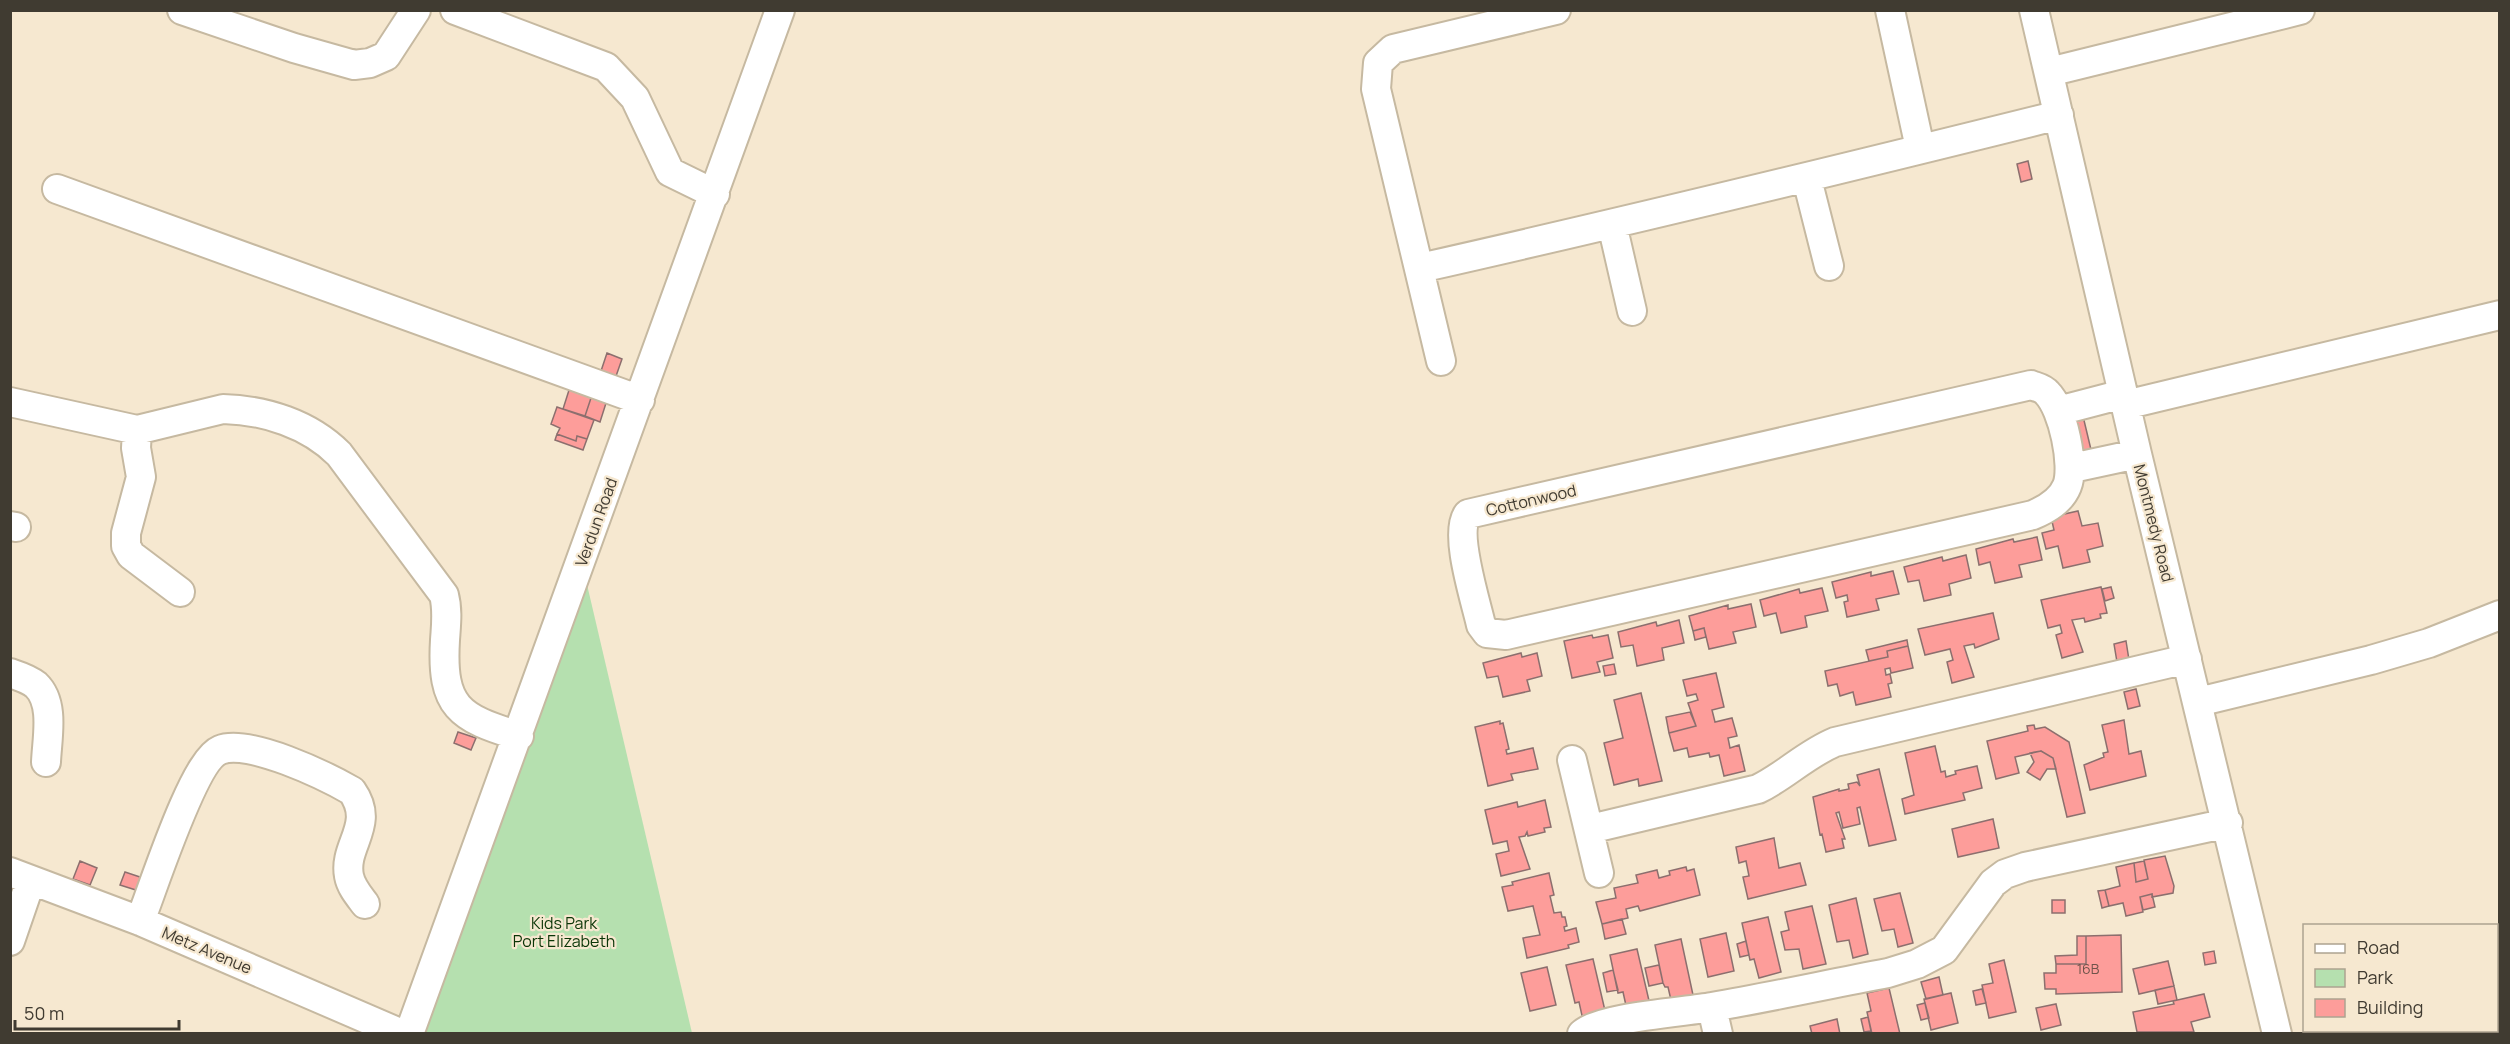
<svg xmlns="http://www.w3.org/2000/svg" width="2510" height="1044" font-family="Manrope,sans-serif">
<style>
.green{fill:#b5e0af}
.building{fill:#fd9d9a;stroke:#8c6f6e;stroke-width:1.5}
.lines{fill:none;stroke-linecap:round;stroke-linejoin:round}
.minor-casing{stroke:#c6b9a1;stroke-width:32}
.minor{stroke:#fff;stroke-width:28}
.labels{text-anchor:middle;dominant-baseline:central;stroke-width:4.5;stroke-linejoin:round;paint-order:stroke}
.number-label{font-size:14px;fill:#6f544b}
.street-label{font-size:16px;fill:#403b31;stroke:#f6e8d0}
.park-label{font-size:16px;fill:#0b3607;stroke:#f6e8d0}
</style>
<rect width="100%" height="100%" fill="#f6e8d0"/>
<!-- green -->
<path class="green" d="M585 576 692 1033H420Z"/>
<!-- building -->
<path class="building" d="M2028 161 2032 179 2021 182 2017 164Z
M607 353 622 359 615 379 600 374Z
M570 387 592 395 585 416 563 409Z
M592 395 607 400 600 422 585 416Z
M557 407 594 420 587 439 577 436 576 441 557 434 560 428 551 424Z
M2082 412 2093 458 2081 461 2070 415Z
M557 434 576 441 577 436 587 439 583 450 555 440Z
M2078 511 2082 526 2098 523 2103 546 2087 550 2090 562 2063 568 2058 546 2046 549 2042 533 2054 530 2051 517Z
M2037 537 2042 560 2019 565 2022 577 1995 583 1990 562 1979 565 1976 549 2013 539 2014 542Z
M1966 555 1971 578 1949 584 1951 595 1924 601 1919 580 1908 582 1904 567 1942 557 1943 561Z
M1893 571 1899 594 1876 599 1879 610 1847 617 1844 602 1848 601 1847 595 1836 598 1832 582 1871 572V576Z
M2101 587 2107 613 2100 614 2101 618 2085 622 2084 618 2072 620 2083 652 2062 658 2056 635 2062 633 2060 625 2048 628 2041 600Z
M2111 587 2114 598 2105 601 2102 589Z
M1822 588 1828 611 1805 616 1807 627 1781 633 1776 613 1764 616 1760 600 1799 589 1800 593Z
M1751 604 1756 627 1733 632 1736 643 1709 649 1704 628 1693 631 1689 616 1728 605V609Z
M1993 613 1999 639 1975 648 1974 644 1964 646 1974 677 1952 683 1947 662 1953 660 1950 649 1925 655 1918 629Z
M1679 620 1684 643 1662 648 1664 660 1637 666 1633 645 1621 647 1618 632 1656 622 1657 626Z
M1704 628 1706 637 1695 640 1693 631Z
M1592 635 1593 638 1608 635 1613 658 1597 662 1600 672 1572 678 1564 641Z
M1907 640 1908 646 1887 651 1888 657 1869 661 1866 650Z
M2126 641 2129 660 2117 662 2114 644Z
M1908 646 1913 668 1891 673 1890 668 1885 669 1886 675 1890 674 1892 683 1888 684 1891 697 1856 705 1853 692 1840 696 1837 684 1828 686 1825 671 1888 657 1887 651Z
M1521 653 1522 657 1537 653 1542 676 1527 680 1530 691 1503 697 1498 676 1487 678 1483 663Z
M1614 664 1616 674 1605 676 1603 666Z
M1716 673 1724 707 1712 710 1715 722 1732 718 1737 736 1728 738 1730 748 1739 745 1745 771 1724 776 1719 755 1710 757 1709 753 1689 757 1687 748 1674 751 1669 733 1696 726 1688 703 1698 700 1696 694 1687 696 1683 680Z
M2136 689 2140 706 2128 709 2124 692Z
M1641 693 1662 781 1639 786 1638 779 1614 785 1604 743 1623 738 1614 700Z
M1690 712 1696 726 1669 733 1666 717Z
M2124 720 2129 754 2141 751 2146 776 2090 790 2084 765 2104 757 2103 753 2108 752 2102 725Z
M1500 721V724L1503 723 1509 749 1506 750 1507 754 1533 748 1538 769 1511 774 1513 780 1488 786 1475 727Z
M2034 725 2035 729 2045 727 2069 742 2085 813 2067 817 2053 758 2041 751 2015 757 2019 773 1996 779 1987 741 2028 731 2027 726Z
M458 732 476 738 471 750 454 743Z
M1935 746 1941 772 1945 771 1946 777 1956 774 1955 771 1977 766 1982 788 1963 793 1965 800 1905 814 1902 799 1914 795 1905 753Z
M2041 751 2053 758 2056 769H2047L2040 780 2027 772 2034 762 2030 753Z
M1879 769 1896 840 1869 846 1860 807 1857 808 1860 824 1843 828 1839 812 1836 813 1845 839H1842L1844 848 1826 852 1822 834 1820 835 1813 797 1839 789V791L1849 789 1848 784 1857 782 1860 786 1857 775Z
M1545 800 1551 827 1544 828 1545 832 1528 836 1527 832 1525 836 1519 837 1530 869 1501 876 1496 854 1509 851 1507 841 1493 844 1485 810 1517 802 1518 807Z
M1993 819 1999 848 1958 857 1952 829Z
M1774 838 1779 868 1800 863 1806 885 1748 899 1743 877 1749 876 1746 861 1739 863 1736 847Z
M2165 856 2174 886 2173 893 2152 897V894L2140 897 2143 912 2126 916 2123 903 2109 906 2105 890 2120 886 2116 867 2134 863 2136 882 2148 879 2144 860Z
M80 861 97 868 90 885 73 879Z
M2144 861 2148 879 2136 882 2134 863Z
M1686 867 1687 871 1694 869 1700 895 1640 911 1638 906 1626 909 1628 918 1602 924 1596 902 1616 898 1614 888 1638 883 1636 875 1657 870 1659 878 1670 875 1669 871Z
M125 872 143 878 139 891 120 885Z
M1549 873 1554 895 1550 896 1554 913 1561 912 1562 917H1565L1567 926 1564 927 1565 931 1576 928 1579 942 1568 945 1569 948 1527 958 1523 938 1540 935 1533 906 1508 911 1502 887 1513 885 1512 882Z
M2105 890 2109 906 2102 908 2098 891Z
M1900 893 1913 943 1898 947 1894 929 1882 931 1874 899Z
M2152 894 2155 907 2143 910 2140 897Z
M1856 898 1868 954 1853 958 1849 940 1837 942 1829 905Z
M2052 900H2065V913H2052Z
M1812 906 1826 964 1803 969 1799 949 1785 950 1781 932 1789 930 1785 912Z
M1768 917 1781 972 1759 978 1754 959 1750 960 1742 923Z
M1622 919 1626 934 1605 939 1602 924Z
M1726 933 1734 971 1708 977 1700 939Z
M2121 935 2122 992 2056 994V989H2045L2044 973H2056V964H2086V936Z
M2077 936H2086V964H2056L2055 956 2077 955Z
M1681 939 1693 995 1671 1000 1668 987H1665L1663 983 1655 945Z
M1746 941 1749 955 1740 957 1737 944Z
M1637 949 1650 1005 1627 1010 1623 992 1618 993 1610 955Z
M2214 951 2216 963 2205 965 2203 953Z
M1593 959 1606 1015 1583 1020 1579 1002 1575 1003 1566 965Z
M2004 960 2016 1012 1989 1018 1982 985 1993 983 1989 964Z
M2168 961 2174 986 2139 994 2133 969Z
M1659 965 1663 983 1649 986 1645 968Z
M1547 967 1556 1005 1530 1011 1521 973Z
M1613 970 1618 990 1607 992 1603 973Z
M1939 977 1943 995 1926 999 1921 982Z
M2174 986 2177 1000 2158 1004 2155 990Z
M1889 988 1900 1034H1872L1867 1012 1871 1011 1867 993Z
M1982 989 1986 1003 1976 1005 1973 991Z
M1951 993 1958 1023 1931 1030 1924 999Z
M2204 994 2210 1017 2191 1022 2194 1032H2137L2133 1012 2174 1004 2173 1001Z
M1925 1003 1929 1018 1921 1020 1917 1005Z
M2056 1004 2061 1025 2041 1030 2036 1008Z
M1868 1017 1871 1031 1864 1032 1861 1019Z
M1837 1019 1840 1034H1812L1810 1026Z"/>
<g class="lines">
<defs>
<path id="minor" d="M182 10 294 48 354 65 370 63 386 56 416 10
M455 10 606 67 635 98 670 172 715 194
M1890 10 1920 148
M2034 10 2137 454 2277 1034
M2049 72 2300 10
M1807 179 1829 266
M57 189 640 400
M1612 224 1632 311
M1420 268C1633 220 1846 168 2059 115
M1441 361 1376 89 1378 63 1393 49 1556 10
M2031 385C2036 387 2043 388 2047 393 2063 409 2075 466 2067 486 2061 501 2047 509 2033 515L1506 635 1487 633 1481 625C1476 602 1453 532 1468 514Z
M10 402 137 430 223 409C265 410 309 424 339 454L444 595C448 610 446 625 445 640 441 707 459 718 519 736
M2125 405 2500 315
M2058 411 2123 394
M137 430 136 448 141 477 126 533V546L131 555 180 592
M2072 468 2137 454
M10 526 16 527
M10 673C19 676 29 679 36 685 55 703 47 738 46 762
M2198 702 2371 660 2429 643 2500 615
M1572 760 1599 873
M1590 829 1758 789C1785 776 1806 754 1835 742L2187 659
M10 872 140 921 402 1034
M140 921C153 889 193 761 220 750 248 738 326 776 352 791 376 825 343 845 349 876 351 887 359 896 365 904
M10 941 31 880
M1712 1008 1718 1034
M409 1034 780 10
M1582 1034C1599 1017 1685 1012 1712 1007 1771 997 1829 984 1888 973L1917 964 1944 950 1993 883 2005 874 2025 867 2228 823"/>
</defs>
<!-- minor casing -->
<use href="#minor" class="minor-casing"/>
<!-- minor -->
<use href="#minor" class="minor"/>
</g>
<g class="labels">
<!-- number labels -->
<g class="number-label">
<text x="2088" y="968">16B</text>
</g>
<!-- street labels -->
<g class="street-label">
<text transform="translate(1531 500) rotate(-13)">Cottonwood</text>
<text transform="translate(596 522) rotate(-70)">Verdun Road</text>
<text transform="translate(2154 523) rotate(76)">Montmedy Road</text>
<text transform="translate(207 950) rotate(23)">Metz Avenue</text>
</g>
<!-- park labels -->
<g class="park-label">
<text x="564" y="923">Kids Park<tspan x="564" dy="18">Port Elizabeth</tspan></text>
</g>
</g>
<!-- border -->
<rect width="2510" height="1044" fill="none" stroke="#403b31" stroke-width="24"/>
<!-- legend -->
<rect x="2303" y="924" width="195" height="108" fill="#f6e8d0" stroke="#ada390" stroke-width="1.5"/>
<rect x="2315" y="944" width="30" height="9" fill="#ffffff" stroke="#ada390" stroke-width="1.5"/>
<text x="2357" y="954" font-size="18" fill="#403b31">Road</text>
<rect x="2315" y="969" width="30" height="18" fill="#b5e0af" stroke="#ada390" stroke-width="1.5"/>
<text x="2357" y="984" font-size="18" fill="#403b31">Park</text>
<rect x="2315" y="999" width="30" height="18" fill="#fd9d9a" stroke="#ada390" stroke-width="1.5"/>
<text x="2357" y="1014" font-size="18" fill="#403b31">Building</text>
<!-- scale -->
<path d="M15 1020v9h164v-9" fill="none" stroke="#403b31" stroke-width="3"/>
<text x="24" y="1020" font-size="18" fill="#403b31" stroke="#f6e8d0" stroke-width="4.5" paint-order="stroke">50 m</text>
</svg>
